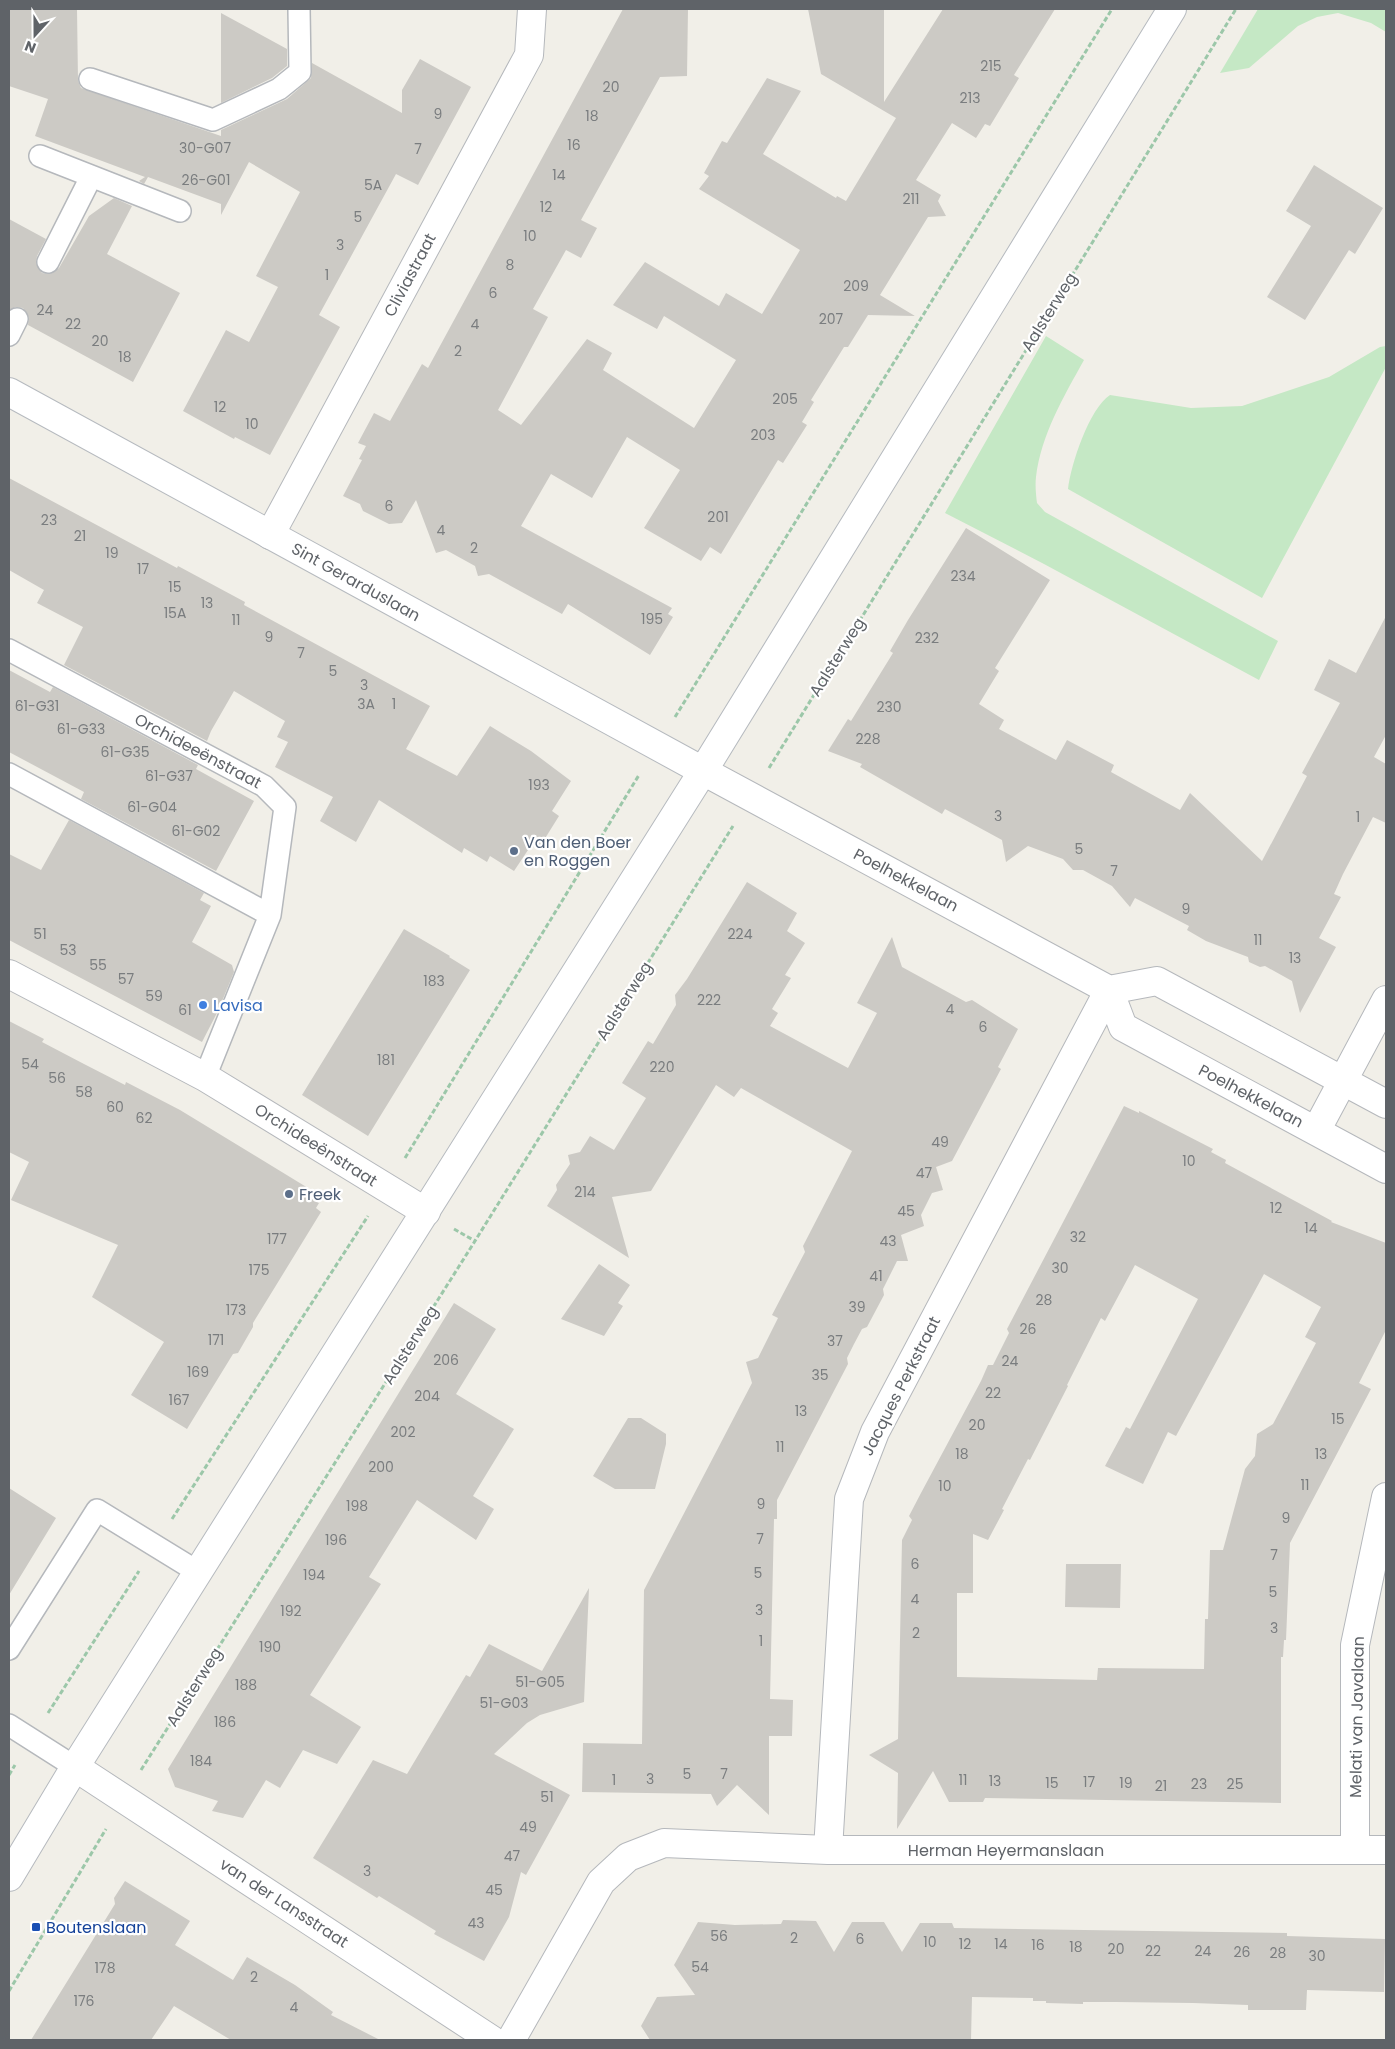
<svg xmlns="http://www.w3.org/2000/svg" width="1395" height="2049" font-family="Poppins,sans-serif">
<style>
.green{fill:#c5e8c5}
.building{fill:#cccac5;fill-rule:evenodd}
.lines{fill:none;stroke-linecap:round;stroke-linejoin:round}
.lane-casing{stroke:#b5b8bc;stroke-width:24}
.street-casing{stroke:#b5b8bc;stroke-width:30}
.secondary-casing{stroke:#b6babf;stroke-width:30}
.path{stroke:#9cc7a9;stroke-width:3;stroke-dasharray:5 2.5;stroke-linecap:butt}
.lane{stroke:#fff;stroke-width:21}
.street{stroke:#fff;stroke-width:28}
.secondary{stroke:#fff;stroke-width:28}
.service-dot{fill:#5c6f8a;stroke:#fff;stroke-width:2}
.shop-dot{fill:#3f7fe0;stroke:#fff;stroke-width:2}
.transit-dot{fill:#1a4fb4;stroke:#fff;stroke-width:2}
.labels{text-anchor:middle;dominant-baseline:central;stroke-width:4.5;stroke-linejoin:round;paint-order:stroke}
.number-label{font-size:14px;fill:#7a7d7f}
.street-label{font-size:16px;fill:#5f6368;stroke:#fff}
.service-label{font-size:16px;fill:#4e5e75;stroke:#fff;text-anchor:start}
.shop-label{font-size:16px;fill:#366cbe;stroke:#fff;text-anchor:start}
.transit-label{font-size:16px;fill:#164399;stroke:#fff;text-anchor:start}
</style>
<rect width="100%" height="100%" fill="#f1efe8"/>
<!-- green -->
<path class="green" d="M1258 9H1386V32L1371 23 1338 13 1317 17 1298 26 1249 68 1220 73Z
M1046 336 1084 360C1064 396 1041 435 1036 477 1035 485 1036 495 1037 503L1045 512 1278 641 1259 680 1044 564 945 513Z
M1386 346V367L1262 598 1068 489C1071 464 1089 409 1110 395L1191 408 1242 406 1329 377 1380 347Z"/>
<!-- building -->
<path class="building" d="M9 9H77L78 81 81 88 221 136V130L287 99 311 78 312 63 402 113V90L420 59 471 87 418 185 396 174 319 315 340 327 270 455 235 437 234 439 183 411 226 330 249 342 278 287 256 276 300 192 249 162 221 215V204L148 177 144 184 139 181 145 177 35 136 48 99 9 86Z
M623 9H688L687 76 660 77 581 220 597 228 581 258 566 250 533 309 548 317 498 410 521 425 587 339 612 353 603 370 694 428 736 360 664 316 657 329 613 305 645 262 719 306 726 293 762 314 800 250 699 189 709 176 704 173 722 141 727 143 767 78 801 91 763 154 836 198 837 196 846 201 896 118 821 74 808 9H884V102L943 9H1055L1014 75 1019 78 990 126 985 124 976 138 952 123 916 180 941 195 938 201 946 216 928 217 880 295 915 316 868 315 848 347H844L811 400 814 402 802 422 807 425 783 463 778 460 721 554 710 547 701 561 644 528 680 470 627 437 592 498 551 474 521 526 672 608 668 614 673 617 650 655 568 604 562 614 489 574 478 576 475 566 446 550 436 553 416 500 402 523 389 524 363 511 360 504 343 496 362 460 359 459 366 446 358 443 374 413 390 421 422 364 428 368Z
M221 13 287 49V66L272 78 221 103Z
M1314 165 1383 208 1355 254 1349 250 1305 320 1267 297 1311 226 1286 211Z
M114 198 132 206 107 254 180 293 133 382 28 325 29 318 23 308 16 307 9 310V219L46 239 37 256 36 263 42 273 49 274 59 268 89 216Z
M9 478 177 568 178 566 245 602 244 605 430 706 406 749 457 776 490 726 531 751 571 781 552 811 559 816 539 848 532 844 514 871 490 856 487 862 464 848 462 853 379 800 356 842 320 821 333 797 275 767 288 742 277 737 285 721 234 691 211 731 207 741 64 665 83 627 37 603 44 590 9 570Z
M966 528 1050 580 995 668 999 671 979 704 1004 720 999 729 1056 760 1067 740 1114 765 1111 772 1180 810 1190 793 1262 861 1307 776 1302 773 1340 703 1314 690 1329 659 1356 673 1386 616V735L1374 757 1386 764V823L1373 817 1343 874 1334 894 1341 897 1319 938 1336 947 1300 1013 1292 981 1265 966 1260 967 1249 962 1248 957 1206 941 1187 930 1189 926 1135 898 1130 907 1112 886 1083 870H1073L1063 859 1028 846 1006 862 1002 840 945 809 942 814 860 767 862 764 828 751 848 719 851 721 893 653 890 651 908 620Z
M9 670 50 692 53 687 198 765 196 769 254 801 216 871 81 799 84 792 9 752Z
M69 820 204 893 200 900 211 906 192 942 232 965 234 972 218 1011 202 1042 9 940V854L41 870Z
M747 882 797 913 787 931 805 943 785 975 791 978 772 1009 778 1013 770 1026 848 1068 877 1013 857 1003 892 937 902 967 966 1002 972 1000 1018 1029 998 1067 1001 1069 952 1161 936 1167 943 1190 932 1193 921 1215 924 1226 901 1235 908 1261H897L883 1289 884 1295 867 1327 862 1329 854 1344 847 1358 848 1364 777 1500V1519H774L770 1699 793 1700 792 1736H769V1815L737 1785 717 1806 711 1794 582 1792 583 1743 642 1744 644 1590 752 1383 746 1362 758 1358 778 1318 772 1315 805 1252 803 1246 852 1151 741 1088 734 1097 716 1085 651 1191 612 1197 629 1258 547 1206 557 1190 556 1185 570 1164 568 1155 580 1152 590 1136 614 1150 646 1098 622 1083 648 1041 653 1044 676 1005 675 995 687 979Z
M404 929 450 956 449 957 470 970 368 1136 302 1095Z
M9 1021 44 1039 42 1042 84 1064 125 1085 126 1082 180 1110 308 1188 304 1194 319 1203 316 1208 321 1212 253 1323V1327L238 1353 233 1354 187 1429 131 1395 164 1342 92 1297 118 1245 11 1200 29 1162 9 1152Z
M1124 1106 1139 1113V1111L1213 1149 1211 1152 1226 1160 1225 1163 1332 1221 1331 1222 1386 1243V1330L1359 1383 1371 1389 1290 1543 1286 1640H1284L1283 1657H1281V1803L985 1798 983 1802H949L933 1771 897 1829 898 1773 869 1755 898 1739 902 1540 912 1520 909 1516 921 1493 981 1381 988 1365H993L1009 1333 1007 1329ZM1135 1265 1198 1299 1130 1429 1126 1427 1105 1466 1143 1484 1168 1432 1176 1436 1264 1274 1321 1307 1305 1337 1316 1343 1273 1424 1257 1434 1255 1456 1245 1469 1223 1550H1210L1208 1619H1205L1204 1669 1100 1668H1098L1097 1680 957 1677V1593H973V1534L988 1540 1004 1510 1002 1509 1028 1459 1030 1460 1068 1386 1067 1385 1101 1318 1105 1321Z
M599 1264 630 1285 618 1303 623 1306 604 1336 561 1319Z
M454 1303 496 1329 456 1394 514 1429 473 1496 494 1509 476 1540 417 1500 369 1577 381 1584 310 1695 361 1727 337 1764 303 1750 280 1788 266 1780 243 1818 212 1811 218 1801 175 1787 168 1769Z
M628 1418H641L666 1434V1444L655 1489H615L593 1476Z
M9 1488 56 1518 9 1595Z
M1066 1564H1121L1120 1608 1065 1607Z
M589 1588 584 1702 540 1715 527 1723 494 1754 570 1795 526 1875 521 1872 509 1917 484 1961 434 1934 436 1931 379 1896 377 1898 313 1858 373 1760 407 1774 466 1675 470 1677 489 1644 542 1671Z
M125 1881 190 1921 175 1945 233 1980 247 1957 295 1985 333 2012 331 2015 380 2040H231L174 2006 151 2040H31L115 1904 114 1898Z
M783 1920 816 1921 834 1952 852 1922H884L902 1952 920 1923H952L954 1928 1287 1933V1936L1385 1939 1384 1992 1307 1990 1306 2010H1248V2005L1193 2003 1116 2002H1083V2004L1046 2003V2001H1033V1998L972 1997 971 2040H650L641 2026 657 1997 695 1995 674 1965 698 1922 735 1925 781 1924Z"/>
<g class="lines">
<defs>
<path id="lane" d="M90 79 213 120 279 89 300 72 299 9
M40 156 180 211
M48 262 91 177
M9 335 17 319
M9 650 264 786 285 807 270 915 205 1077
M9 774 270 915
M9 1649 97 1510 198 1572
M9 1725 75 1767"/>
<path id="street" d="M270 535 529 55 532 9
M703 771 1109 990 1157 981 1386 1104
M9 974 205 1077 426 1212
M1109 990 1123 1027 1386 1169
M1316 1131 1386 1000
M75 1767 492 2040
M1355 1849V1645L1386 1497
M828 1850 849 1499 875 1432 1109 990
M511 2040 601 1882 628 1857 664 1843 828 1850H1386"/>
<path id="secondary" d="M9 392 703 771
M9 1877 75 1767 703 771 1172 9"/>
</defs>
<!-- lane casing -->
<use href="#lane" class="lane-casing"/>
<!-- street casing -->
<use href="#street" class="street-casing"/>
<!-- secondary casing -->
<use href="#secondary" class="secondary-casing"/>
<!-- path -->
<path class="path" d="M675 717 1112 9
M769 768 1236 9
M405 1158 639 775
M454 1229 475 1241
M172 1519 368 1216
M48 1713 139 1571
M141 1770 475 1241 733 826
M9 1775 15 1765
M9 1991 106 1829"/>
<!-- lane -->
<use href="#lane" class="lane"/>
<!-- street -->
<use href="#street" class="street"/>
<!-- secondary -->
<use href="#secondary" class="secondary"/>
</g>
<!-- markers -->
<g class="service-dot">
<circle cx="514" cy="851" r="5"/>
<circle cx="289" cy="1194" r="5"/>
</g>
<circle class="shop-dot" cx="203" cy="1005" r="5"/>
<rect class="transit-dot" x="31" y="1922" width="10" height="10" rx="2.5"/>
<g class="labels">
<!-- number labels -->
<g class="number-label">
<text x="991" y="66">215</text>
<text x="611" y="87">20</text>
<text x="970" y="98">213</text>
<text x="438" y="114">9</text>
<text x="592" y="116">18</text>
<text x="574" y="145">16</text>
<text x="205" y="148">30-G07</text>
<text x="418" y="149">7</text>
<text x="559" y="175">14</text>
<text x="206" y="180">26-G01</text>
<text x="373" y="185">5A</text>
<text x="911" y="199">211</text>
<text x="546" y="207">12</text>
<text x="358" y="217">5</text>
<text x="530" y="236">10</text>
<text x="340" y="245">3</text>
<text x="510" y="265">8</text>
<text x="327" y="275">1</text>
<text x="856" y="286">209</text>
<text x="493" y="293">6</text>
<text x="45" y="310">24</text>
<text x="831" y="319">207</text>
<text x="73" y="324">22</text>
<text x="475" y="324">4</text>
<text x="100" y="341">20</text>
<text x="458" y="351">2</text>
<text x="125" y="357">18</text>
<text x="785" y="399">205</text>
<text x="220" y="407">12</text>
<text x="252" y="424">10</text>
<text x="763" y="435">203</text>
<text x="389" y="506">6</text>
<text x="718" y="517">201</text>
<text x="49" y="520">23</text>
<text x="441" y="530">4</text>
<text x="80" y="536">21</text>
<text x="474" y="548">2</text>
<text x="112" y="553">19</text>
<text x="143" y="569">17</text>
<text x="963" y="576">234</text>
<text x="175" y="587">15</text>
<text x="207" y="603">13</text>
<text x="175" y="613">15A</text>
<text x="652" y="619">195</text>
<text x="236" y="620">11</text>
<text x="269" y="637">9</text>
<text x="927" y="638">232</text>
<text x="301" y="653">7</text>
<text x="333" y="671">5</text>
<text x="364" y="685">3</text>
<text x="366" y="704">3A</text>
<text x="394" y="704">1</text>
<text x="37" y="706">61-G31</text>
<text x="889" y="707">230</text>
<text x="81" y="729">61-G33</text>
<text x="868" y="739">228</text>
<text x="125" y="752">61-G35</text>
<text x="169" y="776">61-G37</text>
<text x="539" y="785">193</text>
<text x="152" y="807">61-G04</text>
<text x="998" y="816">3</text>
<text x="1358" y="817">1</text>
<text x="196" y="831">61-G02</text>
<text x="1079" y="849">5</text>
<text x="1114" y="871">7</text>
<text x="1186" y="909">9</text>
<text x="40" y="934">51</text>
<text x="740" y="934">224</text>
<text x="1258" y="940">11</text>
<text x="68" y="950">53</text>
<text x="1295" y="958">13</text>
<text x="98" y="965">55</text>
<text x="126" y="979">57</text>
<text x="434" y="981">183</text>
<text x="154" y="996">59</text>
<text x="709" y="1000">222</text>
<text x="950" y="1009">4</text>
<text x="185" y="1010">61</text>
<text x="983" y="1027">6</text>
<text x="386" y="1060">181</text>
<text x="30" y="1064">54</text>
<text x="662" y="1067">220</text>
<text x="57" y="1078">56</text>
<text x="84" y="1092">58</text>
<text x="115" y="1107">60</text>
<text x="144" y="1118">62</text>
<text x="940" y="1142">49</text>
<text x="1189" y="1161">10</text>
<text x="924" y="1173">47</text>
<text x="585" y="1192">214</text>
<text x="1276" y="1208">12</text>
<text x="906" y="1211">45</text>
<text x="1311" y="1228">14</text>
<text x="1078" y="1237">32</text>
<text x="277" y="1239">177</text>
<text x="888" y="1241">43</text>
<text x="1060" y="1268">30</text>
<text x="259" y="1270">175</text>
<text x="876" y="1276">41</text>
<text x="1044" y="1300">28</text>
<text x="857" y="1307">39</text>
<text x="236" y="1310">173</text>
<text x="1028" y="1329">26</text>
<text x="216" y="1340">171</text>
<text x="835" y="1341">37</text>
<text x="446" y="1360">206</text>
<text x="1010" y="1361">24</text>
<text x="198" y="1372">169</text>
<text x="820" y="1375">35</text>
<text x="993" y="1393">22</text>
<text x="427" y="1396">204</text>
<text x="179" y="1400">167</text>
<text x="801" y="1411">13</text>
<text x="1338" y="1419">15</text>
<text x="977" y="1425">20</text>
<text x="403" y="1432">202</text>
<text x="780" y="1447">11</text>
<text x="962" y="1454">18</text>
<text x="1321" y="1454">13</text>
<text x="381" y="1467">200</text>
<text x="1305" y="1485">11</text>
<text x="945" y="1486">10</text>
<text x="761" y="1504">9</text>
<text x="357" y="1506">198</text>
<text x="1286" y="1518">9</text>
<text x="760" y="1539">7</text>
<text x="336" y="1540">196</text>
<text x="1274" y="1555">7</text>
<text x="915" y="1564">6</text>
<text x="758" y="1573">5</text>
<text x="314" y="1575">194</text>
<text x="1273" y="1592">5</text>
<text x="915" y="1599">4</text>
<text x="759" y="1610">3</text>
<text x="291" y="1611">192</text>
<text x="1274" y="1628">3</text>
<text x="916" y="1633">2</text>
<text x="761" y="1641">1</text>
<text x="270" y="1647">190</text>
<text x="540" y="1682">51-G05</text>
<text x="246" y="1685">188</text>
<text x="504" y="1703">51-G03</text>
<text x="225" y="1722">186</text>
<text x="201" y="1761">184</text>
<text x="687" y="1774">5</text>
<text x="724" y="1774">7</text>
<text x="650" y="1779">3</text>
<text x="614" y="1780">1</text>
<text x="963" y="1780">11</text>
<text x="995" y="1781">13</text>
<text x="1089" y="1782">17</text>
<text x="1052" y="1783">15</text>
<text x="1126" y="1783">19</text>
<text x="1199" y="1784">23</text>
<text x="1235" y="1784">25</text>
<text x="1161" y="1786">21</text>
<text x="547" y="1797">51</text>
<text x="528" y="1827">49</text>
<text x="512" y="1856">47</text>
<text x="367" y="1871">3</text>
<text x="494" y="1890">45</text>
<text x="476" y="1923">43</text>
<text x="719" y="1936">56</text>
<text x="794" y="1938">2</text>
<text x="860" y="1939">6</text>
<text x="930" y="1942">10</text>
<text x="965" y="1944">12</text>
<text x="1001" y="1944">14</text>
<text x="1038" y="1945">16</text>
<text x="1076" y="1947">18</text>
<text x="1116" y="1949">20</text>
<text x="1153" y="1951">22</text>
<text x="1203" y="1951">24</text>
<text x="1242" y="1952">26</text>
<text x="1278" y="1953">28</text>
<text x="1317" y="1956">30</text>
<text x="700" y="1967">54</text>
<text x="105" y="1968">178</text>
<text x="254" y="1977">2</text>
<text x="84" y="2001">176</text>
<text x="294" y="2007">4</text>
</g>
<!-- street labels -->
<g class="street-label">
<text transform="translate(410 275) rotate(-62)">Cliviastraat</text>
<text transform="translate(1049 312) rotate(-58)">Aalsterweg</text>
<text transform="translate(356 582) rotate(29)">Sint Gerarduslaan</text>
<text transform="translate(837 657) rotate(-58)">Aalsterweg</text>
<text transform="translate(198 751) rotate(28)">Orchideeënstraat</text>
<text transform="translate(906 880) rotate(28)">Poelhekkelaan</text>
<text transform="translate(624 1001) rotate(-58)">Aalsterweg</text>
<text transform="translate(1251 1096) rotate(28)">Poelhekkelaan</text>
<text transform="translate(316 1145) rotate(32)">Orchideeënstraat</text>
<text transform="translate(410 1345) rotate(-58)">Aalsterweg</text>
<text transform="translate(901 1386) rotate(-63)">Jacques Perkstraat</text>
<text transform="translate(194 1687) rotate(-58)">Aalsterweg</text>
<text transform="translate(1357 1717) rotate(-89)">Melati van Javalaan</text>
<text x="1006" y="1850">Herman Heyermanslaan</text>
<text transform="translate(284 1903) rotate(33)">van der Lansstraat</text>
</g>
<!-- service labels -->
<g class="service-label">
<text x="524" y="842">Van den Boer<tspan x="524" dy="18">en Roggen</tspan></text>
<text x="299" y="1194">Freek</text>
</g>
<!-- shop labels -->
<g class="shop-label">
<text x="213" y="1005">Lavisa</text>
</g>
<!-- transit labels -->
<g class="transit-label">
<text x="46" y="1927">Boutenslaan</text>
</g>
</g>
<!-- border -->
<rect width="1395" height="2049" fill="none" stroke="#5f6368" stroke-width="20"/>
<!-- north arrow -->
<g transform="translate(35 35) rotate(201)" stroke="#ffffff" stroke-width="4" paint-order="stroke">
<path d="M0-4L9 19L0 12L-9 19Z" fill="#5f6368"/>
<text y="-8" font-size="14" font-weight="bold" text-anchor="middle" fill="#5f6368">N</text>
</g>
</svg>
